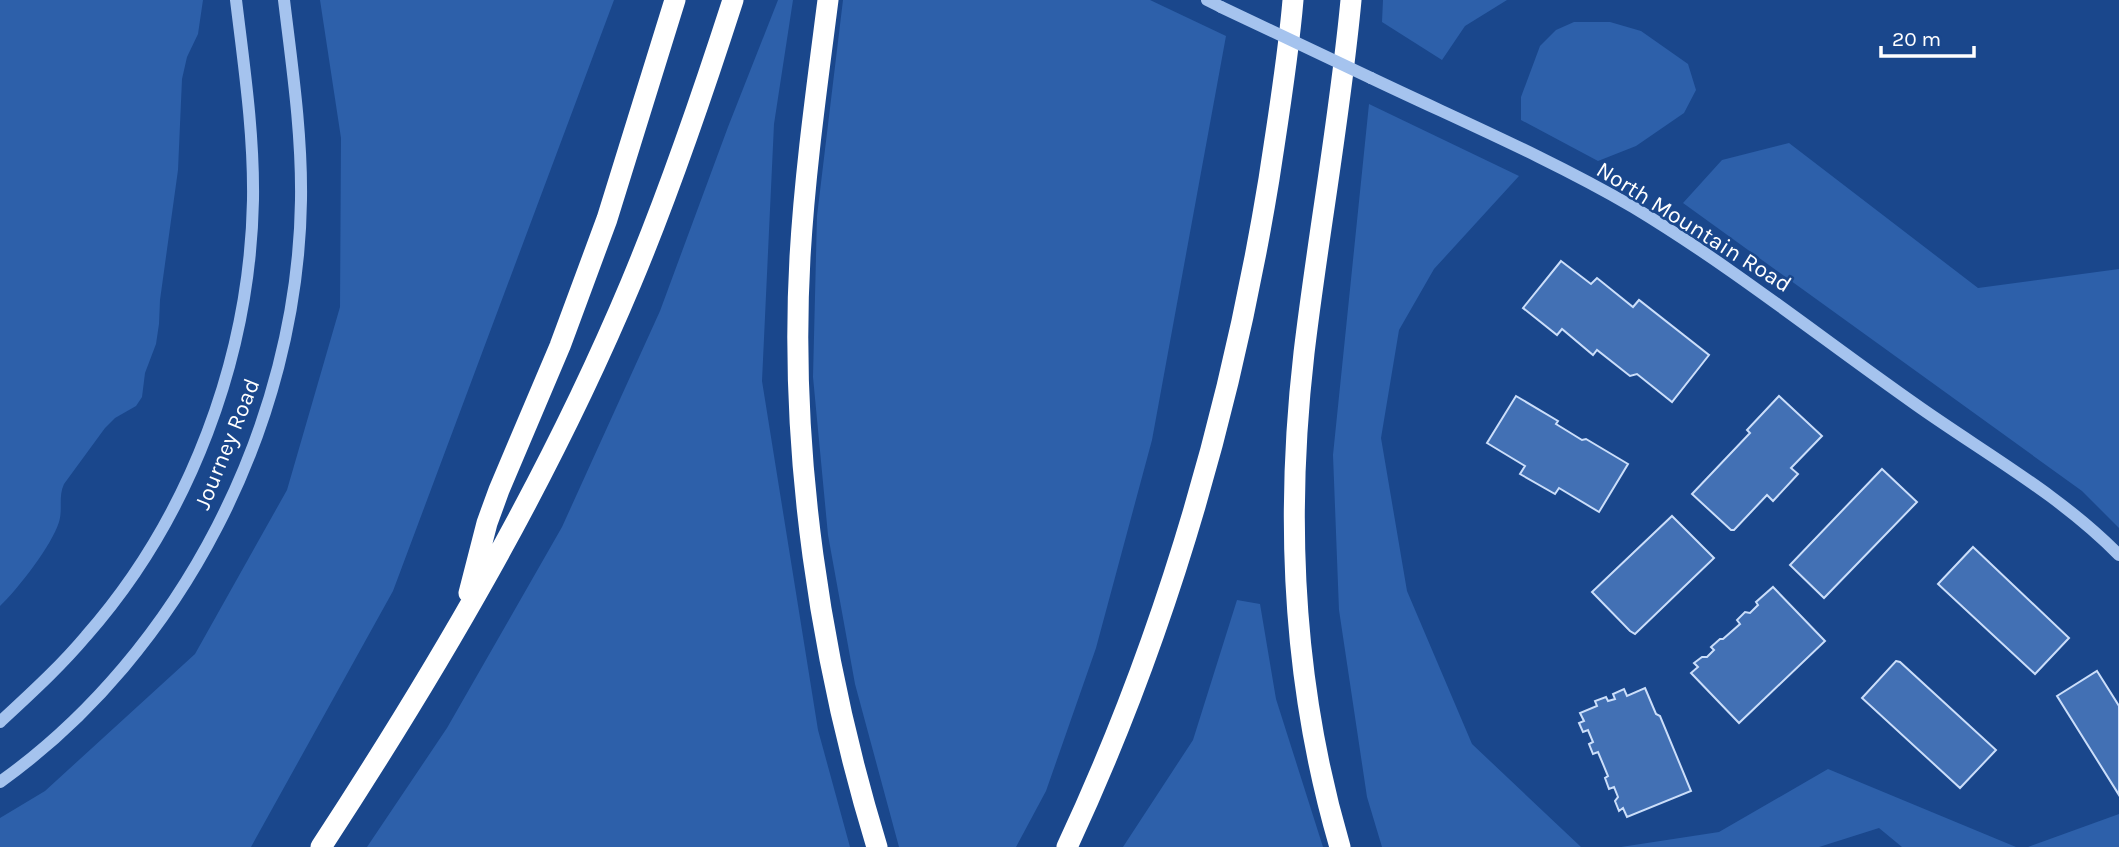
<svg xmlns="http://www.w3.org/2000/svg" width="2119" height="847" font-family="Karla,sans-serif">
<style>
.green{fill:#2d60aa}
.building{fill:#4270b4;stroke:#cbdefa;stroke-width:2}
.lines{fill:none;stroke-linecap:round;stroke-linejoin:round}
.minor{stroke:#a5c3ee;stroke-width:12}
.highway{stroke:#fff;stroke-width:21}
.minor-bridge{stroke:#a5c3ee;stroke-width:12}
.labels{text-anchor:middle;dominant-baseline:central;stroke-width:5;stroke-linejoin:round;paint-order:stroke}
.street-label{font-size:23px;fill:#fff;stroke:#1a478c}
</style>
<rect width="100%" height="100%" fill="#1a478c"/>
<!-- green -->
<path class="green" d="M0 0H203L198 34 187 57 182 79 178 170 160 300 159 324 156 344 145 373 142 397 136 406 115 418 105 428 64 484C58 497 63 509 59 522 52 545 18 589 0 606Z
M320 0H614L393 591 251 847H0V818L45 791 195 654 287 490 340 307 341 138Z
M778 0H793L774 124 762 381 818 730 850 847H367L447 728 562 527 660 311 728 127Z
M843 0H1150L1226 36 1152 440 1096 648 1046 791 1016 847H899L855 684 828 535 813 377 817 216Z
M1383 0H1507L1465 26 1442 60 1382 22Z
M1574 22H1610L1641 31 1688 64 1696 90 1684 113 1636 146 1598 161 1521 120V97L1540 46 1556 30Z
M1369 104 1519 176 1434 269 1399 330 1381 438 1407 591 1472 744 1581 847H1382L1367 797 1339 610 1333 455Z
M1789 143 1978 288 2119 269V528L2082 491 1683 203 1722 160Z
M1237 600 1260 604 1276 699 1323 847H1123L1193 740Z
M1828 769 2016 847H1902L1879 828 1819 847H1621L1719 832Z
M2119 814V847H2028Z"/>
<!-- building -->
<path class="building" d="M1561 261 1591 284 1597 278 1633 307 1639 300 1709 355 1672 402 1637 374 1630 376 1597 350 1593 355 1562 329 1557 335 1523 308Z
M1516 396 1558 421 1556 424 1582 440 1586 439 1628 464 1599 512 1559 488 1555 494 1520 474 1525 466 1487 443Z
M1779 396 1822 436 1791 468 1798 474 1773 501 1767 495 1734 530H1731L1692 494 1750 433 1747 430Z
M1882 469 1917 502 1824 598 1790 565Z
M1672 516 1714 558 1635 634 1630 631 1592 592Z
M1973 547 2069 638 2035 674 1938 584Z
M1773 587 1825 641 1739 723 1691 673 1698 667 1694 663 1702 657H1707L1714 650 1711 647 1720 639H1723L1740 624 1737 620 1745 612 1750 613 1758 605 1756 602Z
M1896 661 1900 662 1996 750 1960 788 1862 698Z
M2097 671 2119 706V795L2057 696Z
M1645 688 1656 714 1660 716 1691 791 1627 817 1623 808 1619 811 1615 801 1618 797 1614 787 1609 789 1605 778 1608 776 1598 752 1593 754 1589 744 1593 742 1588 730 1583 732 1579 723 1584 721 1580 713 1597 706 1595 701 1606 697 1608 701 1615 699 1613 694 1624 689 1627 696Z"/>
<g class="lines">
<!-- minor -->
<path class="minor" d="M1207 0 1221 7
M1371 78C1459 120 1549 158 1633 207 1731 266 1821 338 1915 404 1984 453 2059 494 2119 555
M0 722C30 694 60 667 86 636 190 518 250 357 253 200 254 133 244 66 236 0
M0 782C182 652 298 423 301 200 302 133 292 66 284 0"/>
<!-- highway -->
<path class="highway" d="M828 0C817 86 805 171 800 257 789 453 820 661 877 847
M469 593 487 523 499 490 560 346 607 219 675 0
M321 847C438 668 548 481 631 283 670 190 702 96 733 0
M1067 847C1166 635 1231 410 1269 179 1278 119 1288 60 1293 0
M1340 847C1293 687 1285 518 1304 353 1318 235 1340 118 1351 0"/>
<!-- minor-bridge -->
<path class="minor-bridge" d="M1221 7 1371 78"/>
</g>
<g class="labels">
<!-- street labels -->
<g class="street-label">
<text transform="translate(1694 227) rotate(32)">North Mountain Road</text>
<text transform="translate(227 444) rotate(-68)">Journey Road</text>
</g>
</g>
<!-- scale -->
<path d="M1881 46v10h93v-10" fill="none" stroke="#ffffff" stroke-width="3.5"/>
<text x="1892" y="46" font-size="21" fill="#ffffff" stroke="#1a478c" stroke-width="5" paint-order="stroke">20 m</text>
</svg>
